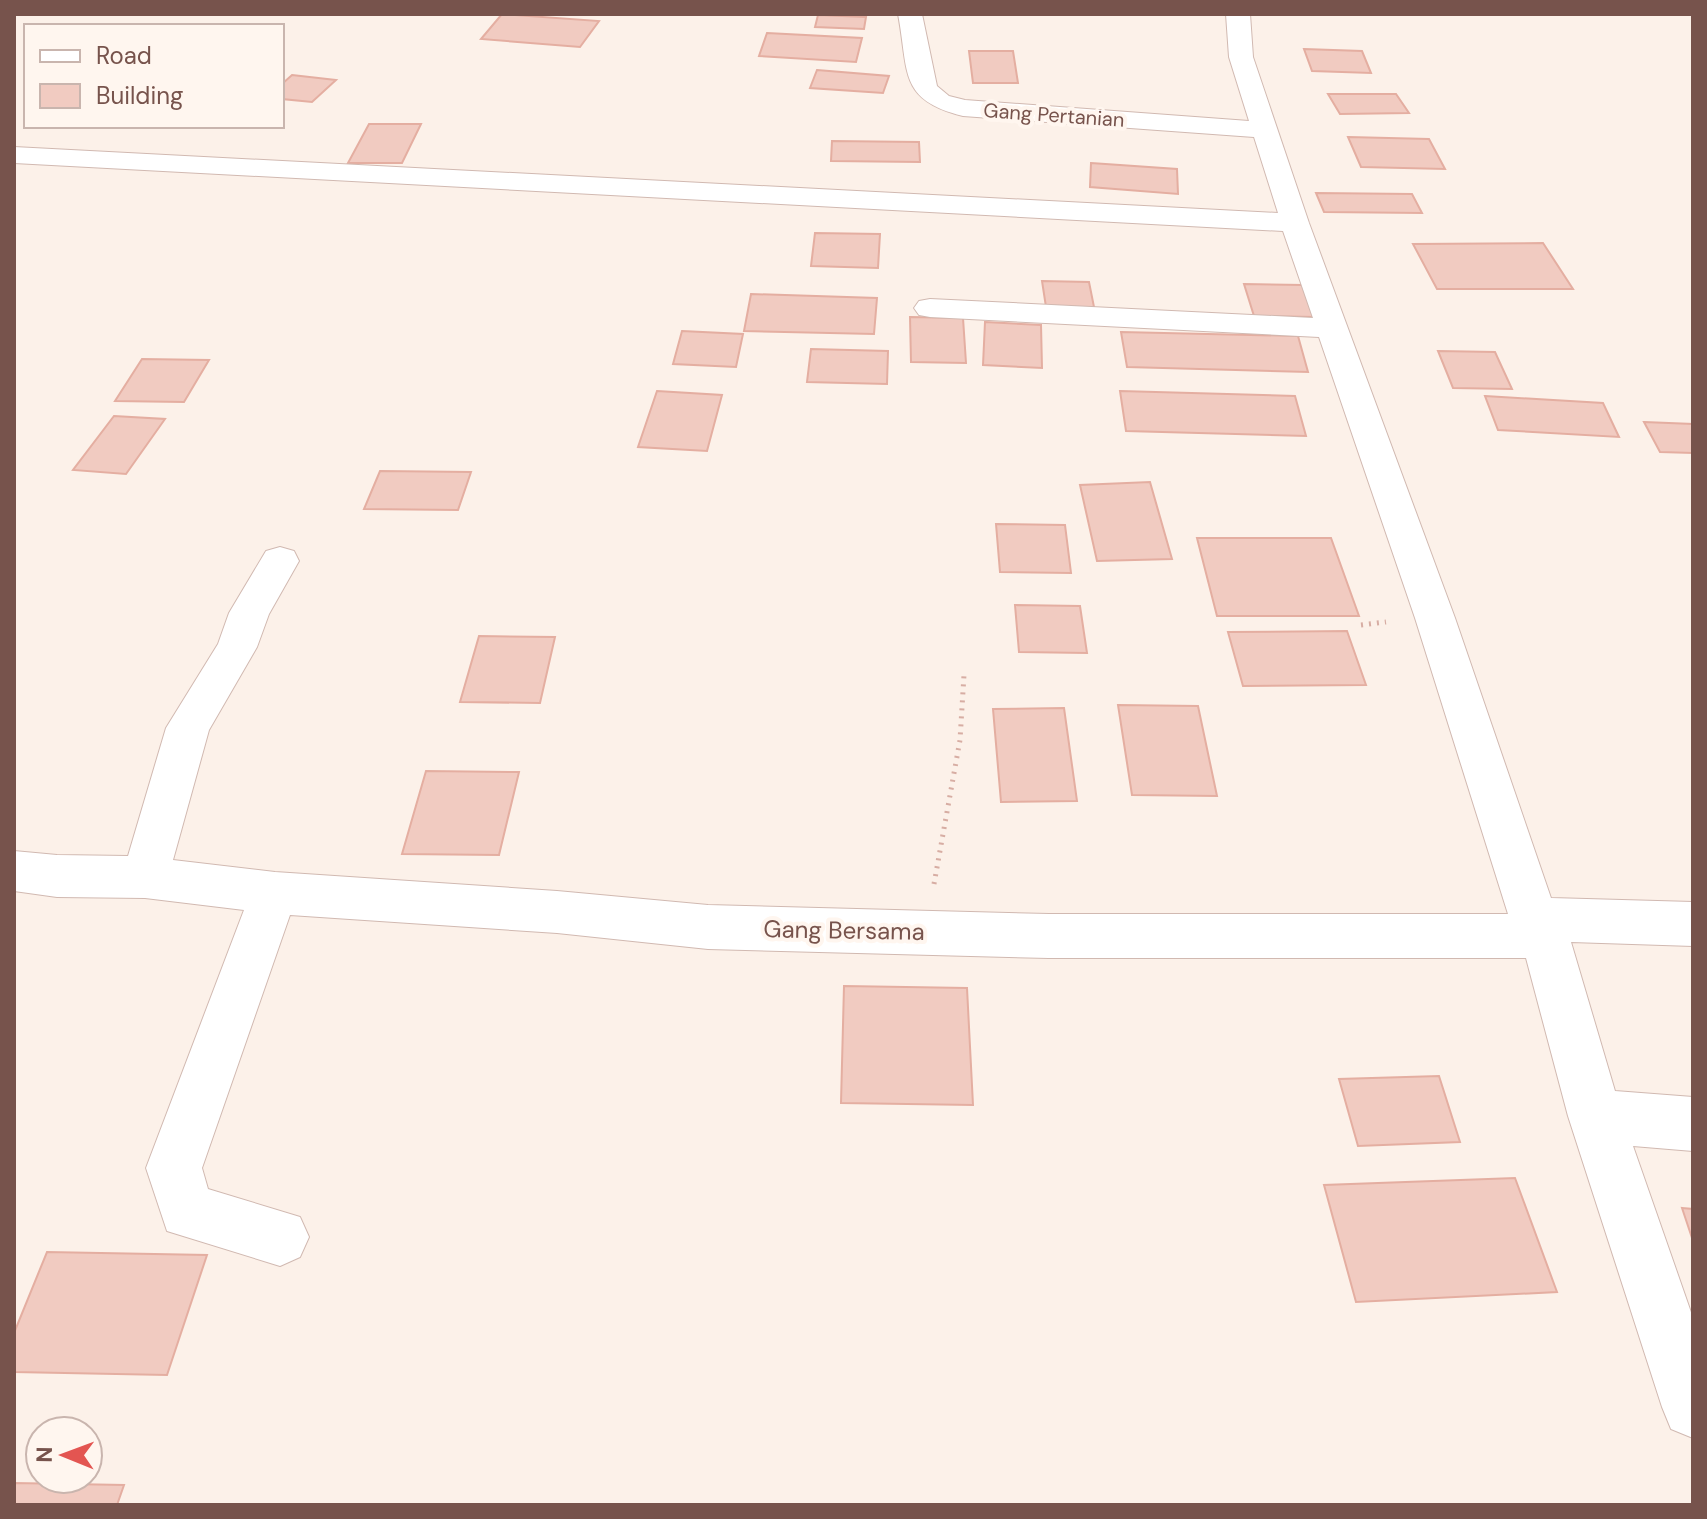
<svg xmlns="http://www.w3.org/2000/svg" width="1707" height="1519" font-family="'DM Sans',sans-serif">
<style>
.building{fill:#f1cbc1;stroke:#e4aea1;stroke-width:2}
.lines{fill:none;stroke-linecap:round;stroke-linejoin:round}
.minor-casing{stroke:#d1b9b1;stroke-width:2}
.path{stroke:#d7ada3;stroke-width:5;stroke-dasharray:2 6;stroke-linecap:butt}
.minor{fill:#fff;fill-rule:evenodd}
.labels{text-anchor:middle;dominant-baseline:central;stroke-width:8;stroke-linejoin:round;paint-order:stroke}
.far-street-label{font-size:20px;fill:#77534c;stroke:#fff6ef}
.street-label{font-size:24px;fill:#77534c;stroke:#fff6ef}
</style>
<rect width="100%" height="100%" fill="#fcf1e9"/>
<!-- building -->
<path class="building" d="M502 14 599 21 580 47 481 39Z
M818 15 866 17 864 29 815 27Z
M767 33 862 38 856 62 759 56Z
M1304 49 1362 51 1371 73 1312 71Z
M969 51H1013L1018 83H973Z
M817 70 889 76 883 93 810 88Z
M292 75 336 80 312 102 282 99V84Z
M1328 94H1396L1409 113 1340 114Z
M369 124H421L402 163H348Z
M1348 137 1429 139 1445 169 1361 167Z
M832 141 919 142 920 162 831 161Z
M1091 163 1177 169 1178 194 1090 187Z
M1316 193 1412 194 1422 213 1324 212Z
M815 233 880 234 878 268 811 266Z
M1543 243 1573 289H1437L1413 244Z
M1042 281 1089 282 1094 307H1046Z
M1244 284 1303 285 1315 317 1254 316Z
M751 294 877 298 874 334 744 331Z
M910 317 963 318 966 363 911 362Z
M985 322 1041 325 1042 368 983 365Z
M682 331 743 334 736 367 673 364Z
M1121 332 1298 336 1308 372 1127 367Z
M811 349 888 351 887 384 807 382Z
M1438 351 1495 352 1512 389 1453 388Z
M142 359 209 360 184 402 115 401Z
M657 391 722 395 707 451 638 447Z
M1120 391 1295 396 1306 436 1126 431Z
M1485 396 1603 403 1619 437 1498 430Z
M114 416 165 419 126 474 73 470Z
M1644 422 1693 424V453L1660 452Z
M380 471 471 472 458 510 364 509Z
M1150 482 1172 559 1097 561 1080 485Z
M996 524 1065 525 1071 573 1000 572Z
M1197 538H1331L1359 616H1217Z
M1015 605 1080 606 1087 653 1019 652Z
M1347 631 1366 685 1243 686 1228 632Z
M479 636 555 637 540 703 460 702Z
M1118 705 1198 706 1217 796 1132 795Z
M1064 708 1077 801 1001 802 993 709Z
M426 771 519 772 499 855 402 854Z
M844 986 967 988 973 1105 841 1103Z
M1439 1076 1460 1142 1358 1146 1339 1079Z
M1515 1178 1557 1292 1356 1302 1324 1185Z
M1682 1208 1693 1209V1241Z
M47 1252 207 1255 167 1375 14 1372V1333Z
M14 1483 124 1485 117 1505H14Z"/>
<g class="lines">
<defs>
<path id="minor" d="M898 14H922L937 86 949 96 965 100 1249 121 1229 57 1226 14H1250L1253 57 1309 223 1455 618 1551 898 1693 902V946L1571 942 1615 1091 1693 1097V1151L1633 1146 1693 1318V1438L1671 1429 1662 1407 1568 1116 1526 958H1049L708 949 557 933 290 915 202 1168 208 1189 300 1217 309 1237 300 1257 280 1266 167 1231 146 1168 244 910 145 898 57 897 14 891V851L57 855 128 856 166 728 218 644 229 613 266 551 280 547 294 551 299 561 269 614 257 647 209 730 173 860 275 872 557 891 708 905 1049 914H1508L1415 618 1319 337 930 317 919 315 914 308 919 301 930 299 1313 318 1283 231 14 163V147L1278 213 1254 137 963 116C898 100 909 72 898 14Z"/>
</defs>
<!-- minor casing -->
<use href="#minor" class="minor-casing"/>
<!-- path -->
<path class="path" d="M1361 625 1386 622
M934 884 960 740 964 675"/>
<!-- minor -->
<use href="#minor" class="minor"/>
</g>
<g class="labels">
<!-- far-street labels -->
<g class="far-street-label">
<text transform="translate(1054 115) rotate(4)">Gang Pertanian</text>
</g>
<!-- street labels -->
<g class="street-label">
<text transform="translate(844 930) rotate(1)">Gang Bersama</text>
</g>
</g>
<!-- border -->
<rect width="1707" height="1519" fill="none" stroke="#77534c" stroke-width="32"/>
<!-- legend -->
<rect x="24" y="24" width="260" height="104" fill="#fff6ef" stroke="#c9b5ae" stroke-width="2"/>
<rect x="40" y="50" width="40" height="12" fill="#ffffff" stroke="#c9b5ae" stroke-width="2"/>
<text x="96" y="64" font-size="24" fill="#77534c">Road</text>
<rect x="40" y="84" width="40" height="24" fill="#f1cbc1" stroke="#c9b5ae" stroke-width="2"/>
<text x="96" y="104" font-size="24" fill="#77534c">Building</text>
<!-- north arrow -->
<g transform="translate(64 1455) rotate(271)"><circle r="38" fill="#fff6ef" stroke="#c9b5ae" stroke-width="2"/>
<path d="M0-6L14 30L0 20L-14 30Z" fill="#e35551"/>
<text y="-12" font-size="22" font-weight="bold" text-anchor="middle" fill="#77534c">N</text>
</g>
</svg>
